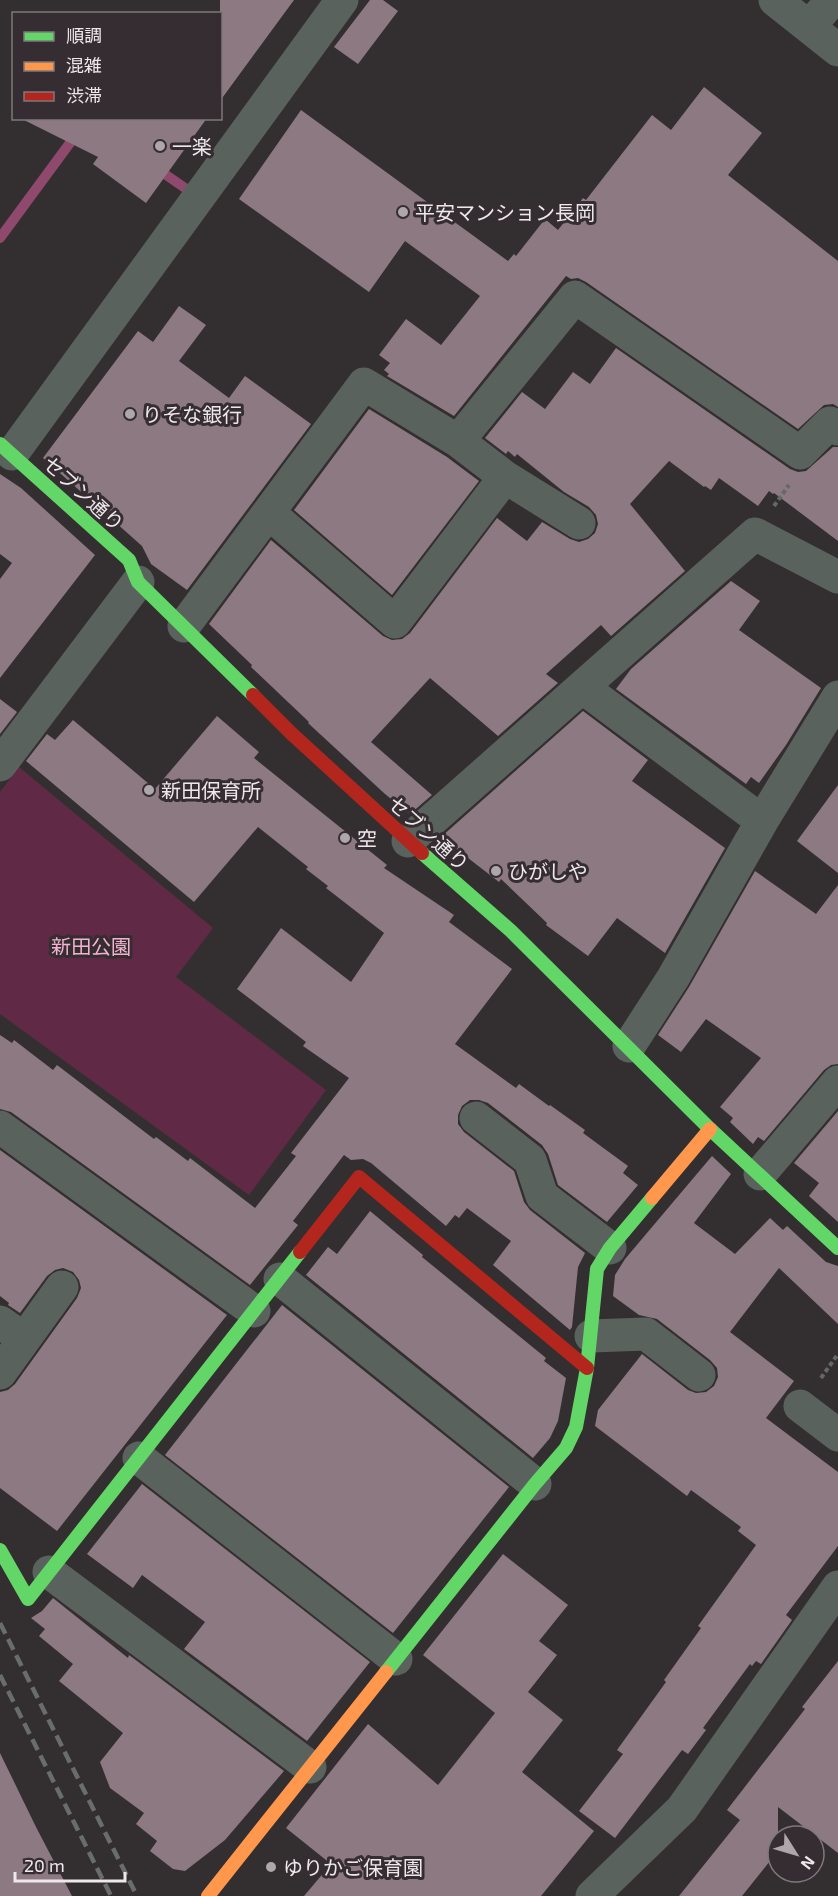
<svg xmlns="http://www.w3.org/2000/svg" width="838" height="1896" font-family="'Exo 2','Noto Sans JP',sans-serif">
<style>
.green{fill:#602a47}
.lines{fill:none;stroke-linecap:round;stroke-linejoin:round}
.stream{stroke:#8f496d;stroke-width:10}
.building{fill:#8c7982}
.path{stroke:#646866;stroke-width:4;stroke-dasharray:4.5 3;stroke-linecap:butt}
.street{stroke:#5a625d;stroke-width:33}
.fast{stroke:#63d668;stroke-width:14}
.slow{stroke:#ff974d;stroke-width:14}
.jam{stroke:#b3261e;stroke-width:14}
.rail{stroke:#696d6b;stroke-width:4.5;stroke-dasharray:12 6;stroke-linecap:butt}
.poi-dot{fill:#ada7a9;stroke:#352d31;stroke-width:2}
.labels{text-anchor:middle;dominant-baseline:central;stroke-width:6;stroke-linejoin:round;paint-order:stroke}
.poi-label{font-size:20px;fill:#eee8ea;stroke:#352d31;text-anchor:start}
.street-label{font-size:20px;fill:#eee8ea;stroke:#352d31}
.park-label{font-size:20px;fill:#f4b2d1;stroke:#352d31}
</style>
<rect width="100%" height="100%" fill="#332f31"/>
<!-- green -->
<path class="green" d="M19 767 213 928 176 977 326 1090 249 1195 0 1014V792Z"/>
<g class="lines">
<!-- stream -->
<path class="stream" d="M156 168 185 188
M0 238 78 132"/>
</g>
<!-- building -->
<path class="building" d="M220 0H294L220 101Z
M370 0H383L398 11 358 64 334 47Z
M704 87 762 133 728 175 838 261V407L833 404 824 405 798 429 586 282 578 278 571 279 566 276 454 416 387 376 389 374 384 370 390 363 379 355 406 319 441 345 480 296 405 241 369 292 239 199 301 110 508 261 514 254 516 256 545 219 558 230 583 198 586 200 652 115 671 130Z
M20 118H207L146 203 93 164 98 157Z
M179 306 206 325 179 361 229 398 245 376 311 424 187 590 151 564 142 546 43 458 138 331 153 342Z
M616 348 790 469 798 472 806 471 833 447H838V541L774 493 773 494 769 491 758 506 719 478 711 490 705 486 704 487 669 461 630 504 685 571 611 636 601 625 546 674 558 683 498 736 430 678 371 742 432 795 410 814 385 794 308 723 309 722 251 667 252 665 209 624 271 540 383 636 392 640 402 639 410 633 497 518 527 541 542 522 570 539 579 542 588 539 595 533 598 524 596 515 589 507 564 492 517 454 515 457 508 451 506 454 485 438 522 392 545 409 573 372 590 384Z
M369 409 447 457 479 481 392 595 294 510Z
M0 474 21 488 95 555 0 678V579L12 563 0 554Z
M731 581 760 601 739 630 821 688 786 745 759 783 751 777 746 784 616 689 631 669Z
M0 699 17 712 0 734Z
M583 711 648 760 632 781 725 848 665 953 617 918 588 956 546 925 547 923 501 879 499 882 441 837Z
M217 716 259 752 254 758 387 865 384 868 454 915 449 922 512 969 455 1044 516 1088 519 1084 549 1106 550 1105 585 1130 583 1133 628 1166 623 1173 638 1185 607 1222 558 1185 548 1154 542 1145 488 1103 479 1100H470L462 1106 458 1115V1124L464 1132 514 1171 524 1202 530 1210 585 1253 578 1267 572 1327 570 1330 493 1265 511 1241 467 1208 459 1218 455 1215 446 1226 371 1163 363 1159 351 1160 344 1155 293 1221 298 1225 250 1285 11 1112 0 1109V1035L12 1043 14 1040 53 1070 57 1065 154 1139 156 1137 188 1161 190 1158 255 1208 296 1156 291 1153 349 1078 303 1046 306 1042 237 989 281 928 351 982 384 933 326 888 328 886 306 869 308 867 258 827 194 902 26 761 47 734 55 740 73 720 155 789Z
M838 785V873L797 841Z
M755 871 816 914 838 885V1064L831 1065 824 1070 764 1141 758 1137 753 1144 730 1122 733 1118 720 1107 761 1058 706 1019 681 1052 658 1035 689 987Z
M838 1111V1222L809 1196 819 1183 794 1163Z
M0 1150 227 1315 57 1531 0 1488V1392L8 1390 15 1384 77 1298 81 1288 79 1280 73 1272 63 1268 55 1270 47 1276 20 1313 8 1305 9 1303 0 1296Z
M712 1156 731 1174 694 1223 735 1254 770 1218 783 1230 787 1226 826 1262 838 1266V1324L779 1268 730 1332 794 1381 766 1418 838 1472V1546L786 1615 792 1620 761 1664 756 1661 752 1666 750 1664 703 1728 706 1730 688 1754 682 1750 615 1838 579 1811 623 1754 617 1750 666 1682 664 1680 701 1628 698 1626 756 1545 738 1531 741 1527 691 1490 687 1496 595 1426 598 1410 642 1354 688 1390 696 1393 706 1392 714 1386 718 1377 717 1368 710 1360 657 1319 639 1315 613 1296 615 1275 625 1259Z
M370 1211 423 1255 422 1257 546 1358 544 1361 566 1378 558 1421 550 1438 533 1458 306 1275 328 1247 337 1254Z
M282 1305 509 1487 393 1633 165 1455Z
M142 1484 370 1662 307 1741 184 1649 205 1622 142 1575 133 1588 87 1554Z
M503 1554 568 1605 539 1641 557 1655 528 1692 563 1720 522 1772 594 1831 541 1896H304L331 1864 286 1828 368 1724 438 1785 495 1713 423 1655Z
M53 1598 128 1658 129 1655 284 1771 225 1840 185 1871 173 1869 150 1851 157 1841 136 1824 144 1813 110 1788 100 1762 123 1733 59 1681 73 1664 39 1636 45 1629 31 1618 42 1611Z
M838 1661V1853L778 1807V1851L742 1896H679L740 1820 727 1810 805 1709 802 1707Z
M0 1753 36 1827 72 1896H0Z"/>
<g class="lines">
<!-- path -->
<path class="path" d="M774 506 789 485
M821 1378 838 1354"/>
<!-- street -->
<path class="street" d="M775 0 838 50
M809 27 832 0
M458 441 575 297 800 453 830 423 838 429
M12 454 342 0
M269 513 395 622 505 477
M184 626 364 384 458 441 505 477 579 523
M582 687 762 821
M0 765 138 582
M408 841 755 534 838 577
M629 1046 673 978 762 821 838 697
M476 1118 530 1160 542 1196 610 1248
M0 1127 254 1311
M760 1174 838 1082
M280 1279 535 1484
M0 1322 24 1339
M591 1336 646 1334 699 1375
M0 1373 62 1287
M800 1406 838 1435
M139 1458 396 1659
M49 1572 310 1767
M592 1896 682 1809 838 1587"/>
<!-- fast -->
<path class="fast" d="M0 444 129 560 138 582 253 695
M422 853 511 931 710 1129 838 1248
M0 1550 28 1599 300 1252
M386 1672 535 1484 566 1448 576 1427 587 1368 597 1269 610 1248 652 1198"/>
<!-- slow -->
<path class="slow" d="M652 1198 710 1129
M208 1896 386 1672"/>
<!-- jam -->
<path class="jam" d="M253 695 292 734 422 853
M300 1252 359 1177 587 1368"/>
<!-- rail -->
<path class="rail" d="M0 1623 137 1896
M0 1675 111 1896"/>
</g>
<!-- markers -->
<g class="poi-dot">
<circle cx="160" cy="146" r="6"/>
<circle cx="403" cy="212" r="6"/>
<circle cx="130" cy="414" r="6"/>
<circle cx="149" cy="790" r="6"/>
<circle cx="345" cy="838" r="6"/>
<circle cx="496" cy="871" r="6"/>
<circle cx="271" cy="1867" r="6"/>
</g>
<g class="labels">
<!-- poi labels -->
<g class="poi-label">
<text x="172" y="146">一楽</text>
<text x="415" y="212">平安マンション長岡</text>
<text x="142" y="414">りそな銀行</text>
<text x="161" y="790">新田保育所</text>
<text x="357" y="838">空</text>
<text x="508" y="871">ひがしや</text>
<text x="283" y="1867">ゆりかご保育園</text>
</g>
<!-- street labels -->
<g class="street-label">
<text transform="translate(84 493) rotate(42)">セブン通り</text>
<text transform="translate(429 833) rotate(42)">セブン通り</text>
</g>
<!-- park labels -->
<g class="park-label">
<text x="91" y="946">新田公園</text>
</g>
</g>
<!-- legend -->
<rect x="12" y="12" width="210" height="108" fill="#352d31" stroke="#7f787b" stroke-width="1.5"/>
<rect x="24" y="32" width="30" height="9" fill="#63d668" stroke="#7f787b" stroke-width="1.5"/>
<text x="66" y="42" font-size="18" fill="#eee8ea">順調</text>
<rect x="24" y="62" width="30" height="9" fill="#ff974d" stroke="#7f787b" stroke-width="1.5"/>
<text x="66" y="72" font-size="18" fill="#eee8ea">混雑</text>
<rect x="24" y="92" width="30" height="9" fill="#b3261e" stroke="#7f787b" stroke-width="1.5"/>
<text x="66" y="102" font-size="18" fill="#eee8ea">渋滞</text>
<!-- north arrow -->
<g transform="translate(796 1854) rotate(127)"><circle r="28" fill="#352d31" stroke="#7f787b" stroke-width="1.5"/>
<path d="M0-4.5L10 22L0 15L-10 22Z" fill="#ada7a9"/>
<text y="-9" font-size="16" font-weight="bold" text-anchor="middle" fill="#eee8ea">N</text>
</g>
<!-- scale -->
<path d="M15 1872v9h110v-9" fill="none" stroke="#eee8ea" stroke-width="3"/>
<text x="24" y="1872" font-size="18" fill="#eee8ea" stroke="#352d31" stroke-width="4.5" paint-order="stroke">20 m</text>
</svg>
